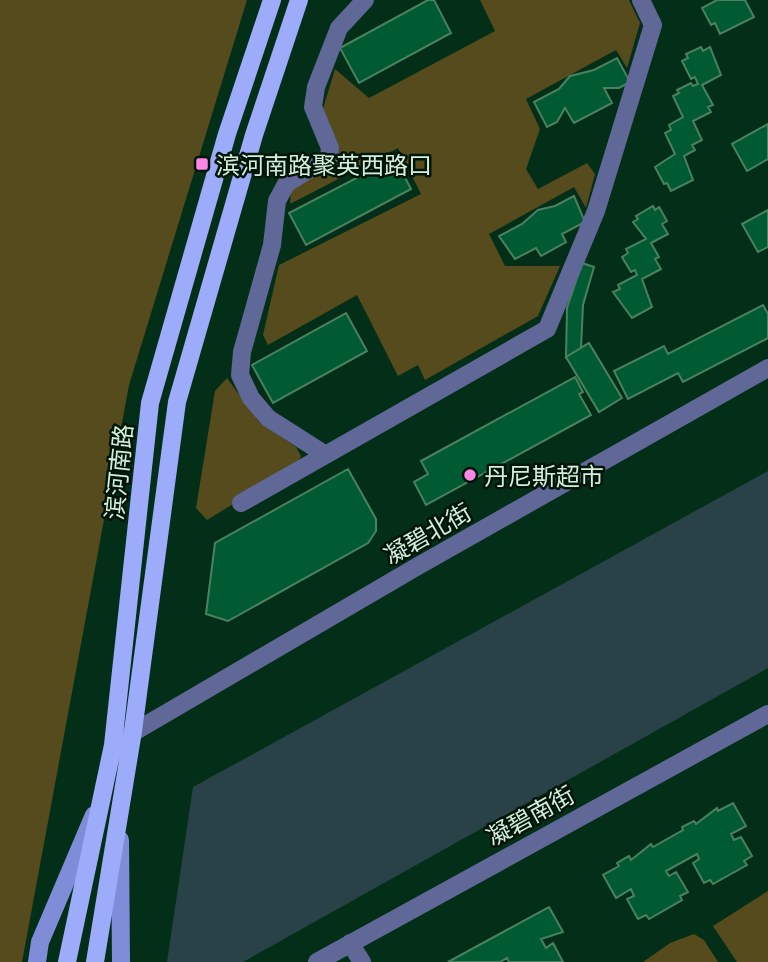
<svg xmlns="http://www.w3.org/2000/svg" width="768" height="962" font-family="Lato,'Noto Sans SC',sans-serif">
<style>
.green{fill:#564b1c}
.water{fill:#284248}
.building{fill:#015b32;stroke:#4b815f;stroke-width:2}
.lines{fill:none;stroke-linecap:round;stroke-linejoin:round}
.street{stroke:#5f6897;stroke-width:18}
.secondary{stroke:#7f8cd8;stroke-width:18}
.primary{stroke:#9cabfa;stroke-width:18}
.poi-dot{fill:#fc86e4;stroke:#011408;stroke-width:2.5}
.labels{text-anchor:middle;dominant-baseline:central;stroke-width:5;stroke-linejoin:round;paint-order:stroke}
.poi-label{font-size:24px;fill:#d3efdc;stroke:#011408;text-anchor:start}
.street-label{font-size:24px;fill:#d3efdc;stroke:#011408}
</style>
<rect width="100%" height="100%" fill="#032f18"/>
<!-- green -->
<path class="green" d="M0 0H247L129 385 22 962H0Z
M480 0H629L640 23 627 68 616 50 526 99 540 129 526 169 538 189 587 163 595 174 586 208 574 187 489 234 505 266H560L538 316 425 380 418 365 398 376 357 295 268 345 263 335 279 265 421 194 398 148 290 204 291 189 334 160 322 112 335 69 369 98 495 31Z
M227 378 259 422 296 447 301 456 297 465 207 520 196 508 215 391Z
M768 891V962H737L713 926Z
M694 934 704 940 718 962H643L670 943Z"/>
<!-- water -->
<path class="water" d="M768 471V668L243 962H167L193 787Z"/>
<!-- building -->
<path class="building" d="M428 0H434L451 33 359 83 340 48Z
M717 0H745L754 17 720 34 715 23 711 25 702 8Z
M701 47 703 51 710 47 721 75 702 85 713 105 708 107 711 112 693 121 702 140 692 145 695 150 684 156 693 180 671 191 667 183 664 184 655 167 675 154 665 133 671 130 669 125 683 117 673 96 679 93 677 90 691 83 693 86 698 84 695 77 691 79 682 61 688 58 686 54Z
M617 58 630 82 619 88H604L612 103 574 123 565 108 557 122 547 127 534 102 559 89 570 76 594 70Z
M768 124V159L747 171 732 144Z
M395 158 411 189 306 245 289 213Z
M574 196 585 222 562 234 566 242 541 256 536 248 515 259 499 236 522 224 538 210 555 206Z
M653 206 655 210 659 207 667 221 662 224 668 234 651 243 659 257 655 259 661 269 642 279 652 307 632 318 613 292 620 289 618 285 637 275 635 270 631 272 622 257 628 253 626 249 646 239 633 222 638 219 636 216Z
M768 210V247L758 252 742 224Z
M582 263 594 267 583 305 581 348 566 357 567 308Z
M763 305 768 314V338L683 382 678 373 628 399 614 371 664 346 668 354Z
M346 313 367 351 273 403 252 365Z
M589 343 622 398 599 412 566 357Z
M575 377 583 392 579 394 591 415 426 505 414 482 428 474 421 461Z
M348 469 376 519V531L368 543 228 621 206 614 215 543Z
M733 803 746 826 731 834 734 840 741 837 752 856 744 861 747 865 713 884 710 880 704 883 693 863 699 859 697 854 666 871 669 876 676 872 688 892 680 896 682 900 649 919 646 915 638 919 627 899 634 896 631 889 616 898 603 875 619 866 617 863 629 856 631 860 651 844 653 847 683 830 682 827 694 821 696 824 717 808 718 811Z
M549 907 563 932 541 939 546 948 553 943 563 962H509L507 958 500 962H448Z"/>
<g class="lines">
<!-- street -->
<path class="street" d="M326 455 268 418 251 398 240 375 242 352 272 245 277 201 286 184 329 157 330 148 313 107 316 87 339 28 365 0
M241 503 547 329 596 211 653 25 641 0
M122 739 418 566 768 368
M350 943 362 962
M317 962 768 714"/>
<!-- secondary -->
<path class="secondary" d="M120 840 121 962
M37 962 40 942 94 815"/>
<!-- primary -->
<path class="primary" d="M67 962 113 745 150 403 227 134 272 0
M95 962 133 731 177 402 254 135 299 0"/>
</g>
<!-- markers -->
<g class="poi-dot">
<rect x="195" y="157" width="14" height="14" rx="3.5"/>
<circle cx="470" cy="475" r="7"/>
</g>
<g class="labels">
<!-- poi labels -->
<g class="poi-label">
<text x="216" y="164">滨河南路聚英西路口</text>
<text x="484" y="475">丹尼斯超市</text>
</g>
<!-- street labels -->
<g class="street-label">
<text transform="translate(118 472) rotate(-84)">滨河南路</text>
<text transform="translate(427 533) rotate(-30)">凝碧北街</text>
<text transform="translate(530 815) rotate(-29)">凝碧南街</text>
</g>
</g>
</svg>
